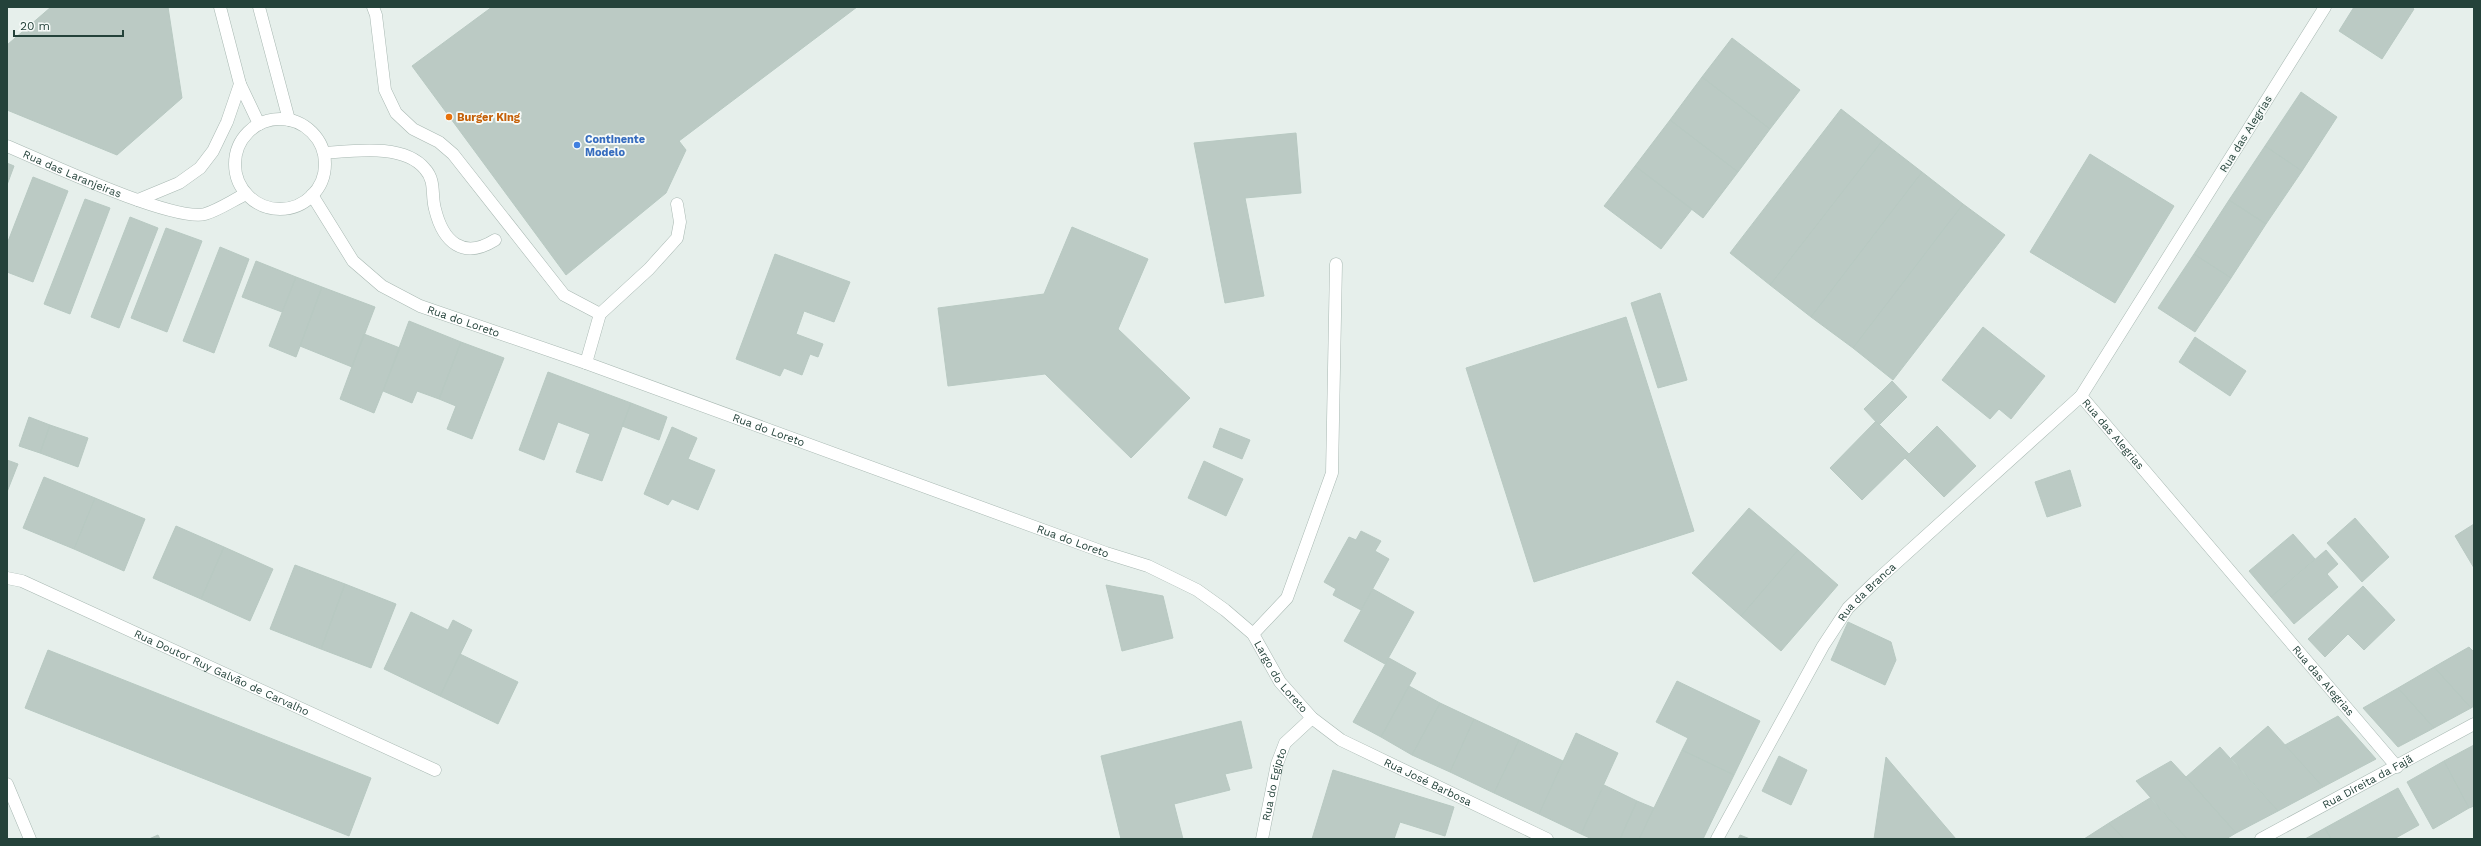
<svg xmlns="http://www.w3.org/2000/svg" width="2481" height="846" font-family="'Work Sans',sans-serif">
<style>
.building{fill:#bbcac4;stroke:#b8c9c2}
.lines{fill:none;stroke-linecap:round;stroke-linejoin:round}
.minor-casing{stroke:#a8b8b2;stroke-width:13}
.minor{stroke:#fff;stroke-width:12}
.food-dot{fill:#e8710a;stroke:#f7fbf9;stroke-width:1.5}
.shop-dot{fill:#3f7fe0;stroke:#f7fbf9;stroke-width:1.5}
.labels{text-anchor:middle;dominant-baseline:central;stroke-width:3.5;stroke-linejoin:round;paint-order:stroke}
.food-label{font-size:11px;font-weight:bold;fill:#c56008;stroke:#f7fbf9;text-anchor:start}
.street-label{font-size:11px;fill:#24423a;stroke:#f7fbf9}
.shop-label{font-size:11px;font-weight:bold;fill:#366cbe;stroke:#f7fbf9;text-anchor:start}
</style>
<rect width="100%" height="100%" fill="#e6efeb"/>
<!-- building -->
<path class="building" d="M51 7H168L182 98 117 155 7 110V45Z
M492 7H857L679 141 686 150 666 193 566 275 412 66Z
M2354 7H2411L2414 9 2382 59 2339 31Z
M1732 38 1800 90 1770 129 1702 77Z
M1702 77 1770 129 1738 172 1670 120Z
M2301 92 2337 117 2302 171 2265 146Z
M1841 109 1882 141 1770 285 1730 253Z
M1670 120 1738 172 1703 218 1635 166Z
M1296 133 1301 193 1245 198 1264 296 1225 303 1194 143Z
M1882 141 1922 172 1811 317 1770 285Z
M2265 146 2302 171 2266 224 2229 200Z
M2090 154 2174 206 2115 303 2030 252Z
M7 163 14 166 7 185Z
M1635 166 1692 209 1661 249 1604 206Z
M1922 172 1963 204 1853 348 1811 317Z
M33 177 68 191 33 282 7 272V244Z
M85 199 110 208 70 314 44 304Z
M2229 200 2266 224 2231 278 2194 254Z
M1963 204 2005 235 1893 380 1853 348Z
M130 217 158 228 119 328 91 317Z
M1072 227 1148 259 1118 329 1190 398 1131 458 1045 374 948 386 938 308 1044 294Z
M166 228 202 241 167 332 131 318Z
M220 247 249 259 214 353 183 341Z
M775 254 850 282 834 322 804 311 796 334 823 344 818 357 810 354 802 375 784 368 780 376 736 359Z
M2194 254 2231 278 2195 332 2158 308Z
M256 261 296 277 282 312 242 297Z
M296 277 322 287 296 357 269 346Z
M322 287 375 307 352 367 300 346Z
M1660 293 1687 380 1658 388 1631 303Z
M1626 317 1694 531 1534 582 1466 368Z
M409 321 461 342 439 399 417 391 412 403 383 391Z
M1983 327 2045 376 2011 419 1999 409 1990 419 1942 380Z
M364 334 400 348 374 413 340 399Z
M2195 337 2246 371 2230 396 2179 362Z
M461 342 504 358 472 439 447 429 456 406 439 399Z
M548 372 631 403 602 481 576 472 590 434 558 422 544 460 519 450Z
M1892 381 1907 397 1879 425 1864 409Z
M631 403 667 417 659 440 622 426Z
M29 417 50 425 40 453 19 446Z
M1876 421 1909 454 1862 500 1830 468Z
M50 425 88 438 78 467 40 453Z
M1937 426 1976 466 1944 497 1905 458Z
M672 427 697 438 688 459 715 470 698 510 672 499 668 505 644 494Z
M1220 428 1250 440 1242 459 1213 447Z
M7 460 18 464 7 492Z
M1204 461 1243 479 1226 516 1188 498Z
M2070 470 2081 506 2047 517 2035 482Z
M44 477 95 498 74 549 23 528Z
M95 498 145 519 124 571 74 549Z
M1749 508 1798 550 1741 616 1692 573Z
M2355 518 2389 557 2362 582 2327 543Z
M2474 524V568L2455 536Z
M176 526 224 547 201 599 153 578Z
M1361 531 1381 541 1375 551 1389 559 1361 610 1333 595 1336 589 1324 582 1349 537 1356 540Z
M2293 534 2315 559 2271 597 2249 571Z
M224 547 273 569 250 621 201 599Z
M1798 550 1838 585 1781 651 1741 616Z
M2326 550 2338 564 2327 574 2338 587 2294 624 2271 597Z
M295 565 345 584 321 649 270 629Z
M345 584 396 604 371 668 321 649Z
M1106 585 1163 596 1173 638 1122 651Z
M2363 586 2395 620 2364 650 2348 634 2325 657 2308 639Z
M1373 589 1414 612 1385 664 1344 641Z
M411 612 448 630 453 620 472 630 440 696 384 669Z
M1848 622 1891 642 1896 660 1885 685 1831 660Z
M2469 647 2474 652V706L2471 708 2434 667Z
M48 650 371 778 349 836 25 708Z
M460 654 518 682 498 724 440 696Z
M1389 658 1416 673 1381 737 1353 722Z
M2434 667 2471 708 2434 728 2398 688Z
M1677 681 1760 721 1734 775 1682 750 1688 738 1656 722Z
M1409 686 1440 703 1412 755 1381 737Z
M2398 688 2434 728 2398 747 2363 708Z
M1440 703 1474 719 1450 772 1412 755Z
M2338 716 2376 759 2323 787 2285 745Z
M1474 719 1519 740 1494 793 1450 772Z
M1241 721 1252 768 1225 774 1230 790 1174 804 1183 839H1121L1101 756Z
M2268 726 2323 787 2278 811 2231 758Z
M1576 733 1618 753 1581 834 1539 814Z
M1519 740 1563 761 1539 814 1494 793Z
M2474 745V806L2469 808 2444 761Z
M2220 747 2278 811 2236 833 2186 777Z
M1682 750 1734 775 1703 839H1639Z
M1779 756 1807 770 1791 805 1762 791Z
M1886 757 1956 839H1874Z
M2171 761 2186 777 2236 833 2226 839H2187L2136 781Z
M2444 761 2469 808 2433 829 2407 782Z
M1333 770 1454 807 1445 836 1400 822 1394 839H1312Z
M1604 785 1637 801 1620 839H1592L1581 834Z
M2398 788 2419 825 2394 839H2331L2325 828Z
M2150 798 2187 839H2124L2109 823Z
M1637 801 1654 808 1639 839H1620Z
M2109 823 2124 839H2084Z
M2325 828 2331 839H2305Z
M158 835 160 839H149Z
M1740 835 1750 839H1738Z"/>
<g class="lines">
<defs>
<g id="minor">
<path d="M259 7 289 120"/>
<path d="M373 7 376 15 385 90 396 113 413 129 439 142 453 154 564 295 600 314"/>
<path id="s1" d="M2325 7 2081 396 2397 767"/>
<path d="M240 84 259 124"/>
<circle cx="280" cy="164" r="45"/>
<path id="s2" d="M7 146C43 161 172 222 205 214 219 210 233 200 246 194"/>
<path d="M324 153C353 151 404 143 425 169 436 181 431 195 435 209 443 242 463 260 495 240"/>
<path id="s3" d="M312 195 353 261 382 286 420 306 586 363 1106 553 1148 566 1197 590 1225 610 1253 634 1280 682 1312 718 1341 740 1547 839"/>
<path d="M138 200 179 183 200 168 213 151 227 122 240 84 220 7"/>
<path d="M586 363 600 314 649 269 677 238 680 222 677 204"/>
<path id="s4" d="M7 578 22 581 435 770"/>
<path d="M1253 634 1287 598 1332 473 1336 264"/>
<path d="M7 784 30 839"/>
<path id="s5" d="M1262 839 1277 764 1285 743 1312 718"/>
<path id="s6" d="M1717 839 1823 646 1848 608 1875 582 2081 396"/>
<path id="s7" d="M2261 839 2474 724"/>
</g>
</defs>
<!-- minor casing -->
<use href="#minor" class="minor-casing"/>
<!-- minor -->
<use href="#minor" class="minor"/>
</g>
<!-- markers -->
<circle class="food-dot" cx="449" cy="117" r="4"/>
<circle class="shop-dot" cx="577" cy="145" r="4"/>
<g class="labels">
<!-- food labels -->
<g class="food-label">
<text x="457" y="117">Burger King</text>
</g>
<!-- street labels -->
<g class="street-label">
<text transform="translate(2246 134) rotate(-58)">Rua das Alegrias</text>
<text stroke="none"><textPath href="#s2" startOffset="71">Rua das Laranjeiras</textPath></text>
<text stroke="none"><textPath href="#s3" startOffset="205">Rua do Loreto</textPath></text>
<text stroke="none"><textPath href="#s3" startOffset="529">Rua do Loreto</textPath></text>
<text stroke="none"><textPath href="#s1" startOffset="509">Rua das Alegrias</textPath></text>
<text stroke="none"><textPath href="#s3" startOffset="853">Rua do Loreto</textPath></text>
<text stroke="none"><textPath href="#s6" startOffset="290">Rua da Branca</textPath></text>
<text stroke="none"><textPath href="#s4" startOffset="235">Rua Doutor Ruy Galvão de Carvalho</textPath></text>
<text stroke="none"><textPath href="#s3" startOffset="1109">Largo do Loreto</textPath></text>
<text stroke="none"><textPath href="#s1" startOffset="833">Rua das Alegrias</textPath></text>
<text stroke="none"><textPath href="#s3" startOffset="1294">Rua José Barbosa</textPath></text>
<text stroke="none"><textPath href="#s7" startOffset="121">Rua Direita da Fajã</textPath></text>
<text stroke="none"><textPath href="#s5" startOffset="56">Rua do Egipto</textPath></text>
</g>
<!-- shop labels -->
<g class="shop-label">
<text x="585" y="139">Continente<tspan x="585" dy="13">Modelo</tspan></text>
</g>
</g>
<!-- border -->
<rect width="2481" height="846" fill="none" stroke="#24423a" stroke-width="16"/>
<!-- scale -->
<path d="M14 30v6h109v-6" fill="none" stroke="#24423a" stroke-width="2"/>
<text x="20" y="30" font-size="12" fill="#24423a" stroke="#f7fbf9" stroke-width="3" paint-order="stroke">20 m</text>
</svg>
